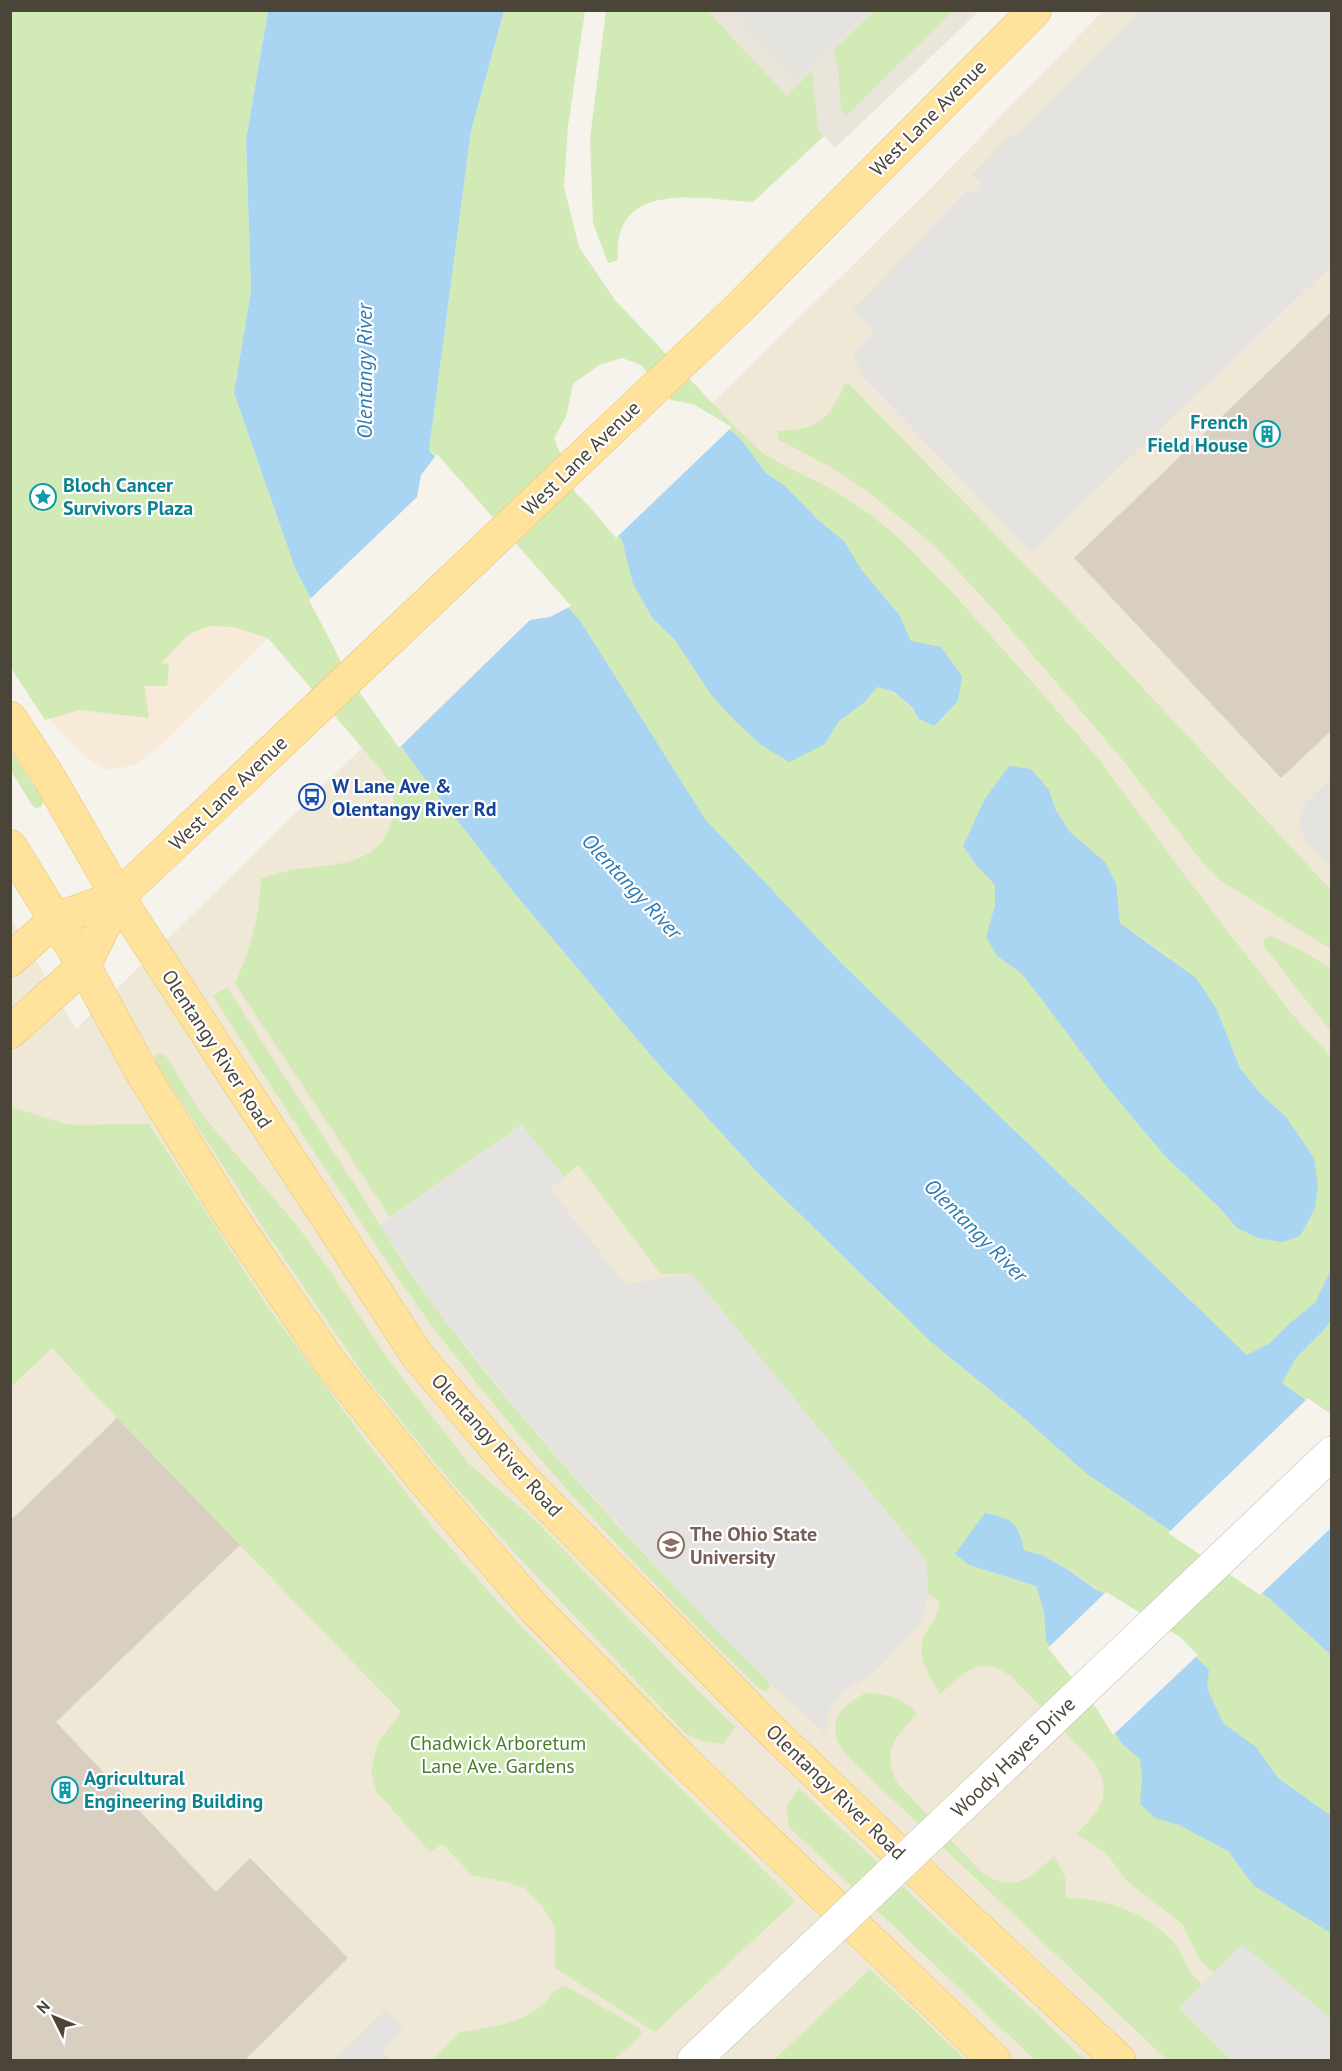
<svg xmlns="http://www.w3.org/2000/svg" width="1342" height="2071" font-family="'PT Sans',sans-serif">
<style>
.residential{fill:#eae5da}
.commercial{fill:#f7ead8}
.education{fill:#efe8d6}
.green{fill:#d2eab5;fill-rule:evenodd}
.parking{fill:#e5e3e0}
.water{fill:#a9d4f2}
.pier{fill:#f6f3ec}
.building{fill:#d8cfc1}
.lines{fill:none;stroke-linecap:round;stroke-linejoin:round}
.minor-casing{stroke:#c2bbae;stroke-width:34}
.major-casing{stroke:#e6c16a;stroke-width:34}
.minor{stroke:#fff;stroke-width:33}
.major{stroke:#ffe39c;stroke-width:33}
.minor-bridge-casing{stroke:#c2bbae;stroke-width:34;stroke-linecap:butt}
.minor-bridge{stroke:#fff;stroke-width:33}
.labels{text-anchor:middle;dominant-baseline:central;stroke-width:4.5;stroke-linejoin:round;paint-order:stroke}
.street-label{font-size:20px;fill:#4b4439;stroke:#fff}
.culture-label{font-size:20px;font-weight:bold;fill:#0d838f;stroke:#fff;text-anchor:start}
.transit-label{font-size:20px;font-weight:bold;fill:#164399;stroke:#fff;text-anchor:start}
.education-label{font-size:20px;font-weight:bold;fill:#785e54;stroke:#fff;text-anchor:start}
.park-label{font-size:20px;fill:#4a7f2a;stroke:#fff}
.water-label{font-size:21px;font-style:italic;fill:#2e7ab2;stroke:#fff}
</style>
<rect width="100%" height="100%" fill="#f6f3ec"/>
<!-- residential -->
<path class="residential" d="M708 11H979L835 148Z"/>
<!-- commercial -->
<path class="commercial" d="M10 246 160 664 189 634 210 626 232 627 268 638 163 744 134 765 109 770 88 759 56 727 11 666Z"/>
<!-- education -->
<path class="education" d="M1103 11H1331V2060H11L10 916 76 1029 930 189Z"/>
<!-- green -->
<path class="green" d="M10 11H268L246 140 251 291 234 393 295 568 351 676 421 774 515 894 653 1058 757 1172 930 1341 1018 1413 1086 1473 1269 1598 1331 1655V1816L1278 1778 1256 1747 1223 1723 1207 1688 1209 1670 1070 1570 1044 1556 1023 1550 1020 1531 969 1565 1036 1586 1044 1611 1046 1641 1099 1707 1122 1744 1140 1759 1142 1776 1140 1804 1156 1818 1179 1825 1228 1851 1254 1886 1331 1933V2019L1242 1945 1214 1973 1200 1961 1183 1925 1126 1880 1106 1853 1076 1834C1100 1810 1114 1796 1094 1762L1011 1676C977 1654 966 1672 940 1694 930 1676 915 1657 924 1637 930 1624 938 1616 940 1602L928 1594 926 1560 692 1274H661L578 1165 564 1177 521 1125 390 1217 235 984C250 950 260 917 261 879 273 875 285 871 297 869 335 864 381 866 392 819 397 797 393 789 382 771L268 638 232 627 210 626 189 634 161 663 169 664 167 686H144L149 718 79 710 45 720 11 668Z
M504 11H585L568 126 564 187 579 247 615 300 736 428 763 453 781 464 824 485 870 514 902 541 950 590 1041 692 1101 762 1185 876 1291 1013 1331 1057V1270L1316 1303 1290 1323 1270 1343 1247 1355 841 963 705 819 581 622 429 449 471 131ZM569 418 754 457 766 473 784 485 818 520 844 541 861 569 900 616 911 641 919 719C908 701 896 692 876 687L865 702 839 721 825 744 733 719 712 696 675 640 653 619 633 584 622 540 590 503ZM1049 790 1056 810 1070 832 1105 862 1118 905 1120 923 1168 956 1217 1010 1240 1067 1261 1094 1286 1117 1318 1187 1315 1208 1301 1235 1236 1227 1219 1207 1166 1157 1107 1087 1043 1001 1022 974 997 956 986 937 995 905V885L976 865 963 846Z
M606 11H708L787 96 812 71 818 129 824 136 753 202C702 199 612 178 618 260L608 263 593 223 590 139Z
M875 11H953L846 116 841 109 838 64 833 50Z
M845 383 849 384 1100 642 1331 890V949L1221 881 1208 869 1117 753 995 611 934 545 868 492 829 466 779 440 777 431C817 430 830 420 845 383Z
M10 750 42 798 43 803 41 807 35 808 32 805 11 771Z
M1271 936 1302 951 1331 968V1032L1263 945 1265 939Z
M227 987C270 1054 313 1121 357 1188 381 1226 404 1266 431 1302 532 1437 648 1562 768 1681L770 1687 767 1691 761 1690C646 1579 536 1462 439 1335 407 1293 378 1248 349 1204 303 1135 257 1066 213 996Z
M160 1053 166 1056 203 1116 296 1224 332 1274 390 1362 469 1464 538 1523 701 1694 736 1727 723 1744 703 1741 686 1734 514 1552 441 1470 365 1376 268 1235 155 1061V1056Z
M11 1107 69 1125 149 1124 265 1303 362 1436 434 1529 498 1602 610 1719 795 1901 655 2032 555 1968V1928L543 1907 525 1888 502 1881 473 1876 442 1844 430 1852 376 1791 371 1770 378 1743 401 1712 117 1418 52 1348 11 1387Z
M1331 1320V1418L1282 1383 1296 1358 1322 1332Z
M866 1693C887 1693 902 1699 917 1713 896 1737 880 1752 898 1784L982 1873C1014 1894 1031 1878 1054 1856L1065 1876 1066 1898C1107 1898 1152 1914 1177 1947 1181 1951 1182 1958 1185 1963 1189 1972 1196 1978 1202 1985L1180 2008 1232 2060H1167L846 1755C824 1726 838 1707 866 1693Z
M799 1788 1085 2060H1035L789 1827 786 1807Z
M870 1969 966 2060H774Z
M566 1986 639 2028 642 2034 614 2060H432L460 2032C485 2029 521 2023 541 2006 551 1998 552 1989 566 1986Z"/>
<!-- parking -->
<path class="parking" d="M731 11H868L797 79Z
M1140 11H1331V266L1031 552 862 376 853 354 873 333V329L853 310 967 190 975 193 980 188V183L972 175 1010 134 1013 138 1026 126Z
M1331 778V868L1307 842 1300 828V814L1306 802Z
M522 1125 564 1177 550 1189 625 1284 692 1274 926 1560 928 1594 925 1612 917 1628 873 1674 841 1692 829 1711 826 1734 768 1681 709 1623 569 1470 521 1414 430 1301 380 1225Z
M1242 1944 1331 2019V2060H1232L1180 2008Z
M386 2010 404 2029 382 2051 391 2060H333Z"/>
<!-- water -->
<path class="water" d="M268 11H504L471 131 429 450 581 622 705 819 841 963 1247 1355 1270 1343 1290 1323 1315 1303 1331 1270V1320L1322 1332 1296 1358 1282 1383 1331 1418V1655L1269 1598 1086 1473 1018 1413 930 1341 757 1172 653 1058 515 894 421 774 351 676 295 568 234 393 251 291 246 140Z
M669 403 727 427 742 441 766 473 784 485 818 520 844 541 861 569 900 616 911 641 941 647 962 676 958 701 934 726 919 719 912 707 894 692 877 687 865 702 839 721 825 744 789 762 760 744 733 719 712 696 675 640 653 619 633 584 622 540 590 503Z
M1009 766 1031 769 1049 790 1056 810 1070 832 1105 862 1116 883 1120 923 1196 978 1217 1010 1240 1068 1261 1094 1286 1117 1314 1158 1318 1187 1315 1208 1301 1235 1283 1242 1257 1238 1236 1227 1219 1207 1166 1157 1107 1087 1043 1001 1022 974 997 956 986 937 995 905V885L976 865 963 846 985 799Z
M985 1513C1013 1519 1018 1522 1024 1550L1044 1556 1070 1571 1095 1589 1136 1612 1178 1639 1209 1670 1207 1688 1223 1723 1256 1747 1278 1778 1331 1816V1933L1254 1886 1228 1851 1179 1825 1155 1818 1140 1804 1142 1776 1140 1759 1122 1744 1099 1707 1046 1641 1044 1611 1036 1586 969 1565 955 1554Z"/>
<!-- pier -->
<path class="pier" d="M622 358 641 365 671 400 693 404 732 427 616 538 588 505 575 492 554 438 566 417 573 384 599 365Z
M437 454 571 606 550 617 530 620 399 748 349 677 309 600 417 497 421 475Z
M1308 1398 1332 1415 1331 1528 1260 1595 1168 1533Z
M1106 1592 1180 1637 1198 1655 1113 1735 1097 1709 1048 1648Z"/>
<!-- building -->
<path class="building" d="M1332 311V730L1281 778 1074 558Z
M117 1418 240 1545 56 1722 216 1892 250 1858 348 1958 244 2061H10V1521Z"/>
<g class="lines">
<defs>
<path id="minor" d="M970 1798 1332 1453
M694 2060 786 1973"/>
<path id="major" d="M10 718 50 779 118 897 417 1355 515 1471 777 1736 950 1902 1119 2060
M10 846 84 966 140 1069 228 1212 329 1361 422 1478 534 1608 683 1760 994 2060
M10 960 56 919 118 897
M10 1032 84 966 118 897 736 311 1035 10"/>
</defs>
<!-- minor casing -->
<use href="#minor" class="minor-casing"/>
<!-- major casing -->
<use href="#major" class="major-casing"/>
<!-- minor -->
<use href="#minor" class="minor"/>
<!-- major -->
<use href="#major" class="major"/>
<defs>
<path id="minor-bridge" d="M786 1973 970 1798"/>
</defs>
<!-- minor-bridge casing -->
<use href="#minor-bridge" class="minor-bridge-casing"/>
<!-- minor-bridge -->
<use href="#minor-bridge" class="minor-bridge"/>
</g>
<!-- icons -->
<defs>
<symbol id="building-ring" viewBox="-11 -11 22 22"><circle r="9.5" fill="#fff" stroke="#0f9aa8" stroke-width="1.5"/><path d="M-4-6H4V6H1V3H-1V6H-4ZM-2.5-4.3h1.7v1.8h-1.7ZM.8-4.3h1.7v1.8H.8ZM-2.5-1h1.7V.8h-1.7ZM.8-1h1.7V.8H.8Z" fill="#0f9aa8"/></symbol>
<symbol id="sight-ring" viewBox="-11 -11 22 22"><circle r="9.5" fill="#fff" stroke="#0f9aa8" stroke-width="1.5"/><path d="M0-6L1.8-2.2L6-1.7L2.9 1.2L3.7 5.4L0 3.3L-3.7 5.4L-2.9 1.2L-6-1.7L-1.8-2.2Z" fill="#0f9aa8"/></symbol>
<symbol id="bus-ring" viewBox="-11 -11 22 22"><circle r="9.5" fill="#fff" stroke="#1a4fb4" stroke-width="1.5"/><path d="M-5-6H5V4H4V6H2V4H-2V6H-4V4H-5ZM-3.5-4V0h7V-4ZM-3.5 1.2v1.5H-2V1.2ZM2 1.2v1.5H3.5V1.2Z" fill="#1a4fb4"/></symbol>
<symbol id="university-ring" viewBox="-11 -11 22 22"><circle r="9.5" fill="#fff" stroke="#8d6e63" stroke-width="1.5"/><path d="M0-5L7-2L0 1L-7-2ZM-4 1L0 2.5L4 1V4Q0 6-4 4Z" fill="#8d6e63"/></symbol>
</defs>
<g fill-rule="evenodd">
<use href="#building-ring" x="1252" y="419" width="30" height="30"/>
<use href="#sight-ring" x="28" y="482" width="30" height="30"/>
<use href="#bus-ring" x="297" y="782" width="30" height="30"/>
<use href="#university-ring" x="656" y="1530" width="30" height="30"/>
<use href="#building-ring" x="50" y="1775" width="30" height="30"/>
</g>
<g class="labels">
<!-- street labels -->
<g class="street-label">
<text transform="translate(928 118) rotate(-45)">West Lane Avenue</text>
<text transform="translate(581 458) rotate(-44)">West Lane Avenue</text>
<text transform="translate(228 793) rotate(-44)">West Lane Avenue</text>
<text transform="translate(217 1049) rotate(57)">Olentangy River Road</text>
<text transform="translate(497 1445) rotate(48)">Olentangy River Road</text>
<text transform="translate(1013 1757) rotate(-44)">Woody Hayes Drive</text>
<text transform="translate(836 1792) rotate(44)">Olentangy River Road</text>
</g>
<!-- culture labels -->
<g class="culture-label">
<text x="1248" y="422" text-anchor="end">French<tspan x="1248" dy="23">Field House</tspan></text>
<text x="63" y="485">Bloch Cancer<tspan x="63" dy="23">Survivors Plaza</tspan></text>
<text x="84" y="1778">Agricultural<tspan x="84" dy="23">Engineering Building</tspan></text>
</g>
<!-- transit labels -->
<g class="transit-label">
<text x="332" y="786">W Lane Ave &amp;<tspan x="332" dy="23">Olentangy River Rd</tspan></text>
</g>
<!-- education labels -->
<g class="education-label">
<text x="690" y="1534">The Ohio State<tspan x="690" dy="23">University</tspan></text>
</g>
<!-- park labels -->
<g class="park-label">
<text x="498" y="1743">Chadwick Arboretum<tspan x="498" dy="23">Lane Ave. Gardens</tspan></text>
</g>
<!-- water labels -->
<g class="water-label">
<text transform="translate(364 371) rotate(-90)">Olentangy River</text>
<text transform="translate(632 886) rotate(47)">Olentangy River</text>
<text transform="translate(976 1230) rotate(45)">Olentangy River</text>
</g>
</g>
<!-- border -->
<rect width="1342" height="2071" fill="none" stroke="#4b4439" stroke-width="24"/>
<!-- north arrow -->
<g transform="translate(54 2017) rotate(313)" stroke="#ffffff" stroke-width="4.5" paint-order="stroke">
<path d="M0-4.5L10 22L0 15L-10 22Z" fill="#4b4439"/>
<text y="-9" font-size="16" font-weight="bold" text-anchor="middle" fill="#4b4439">N</text>
</g>
</svg>
